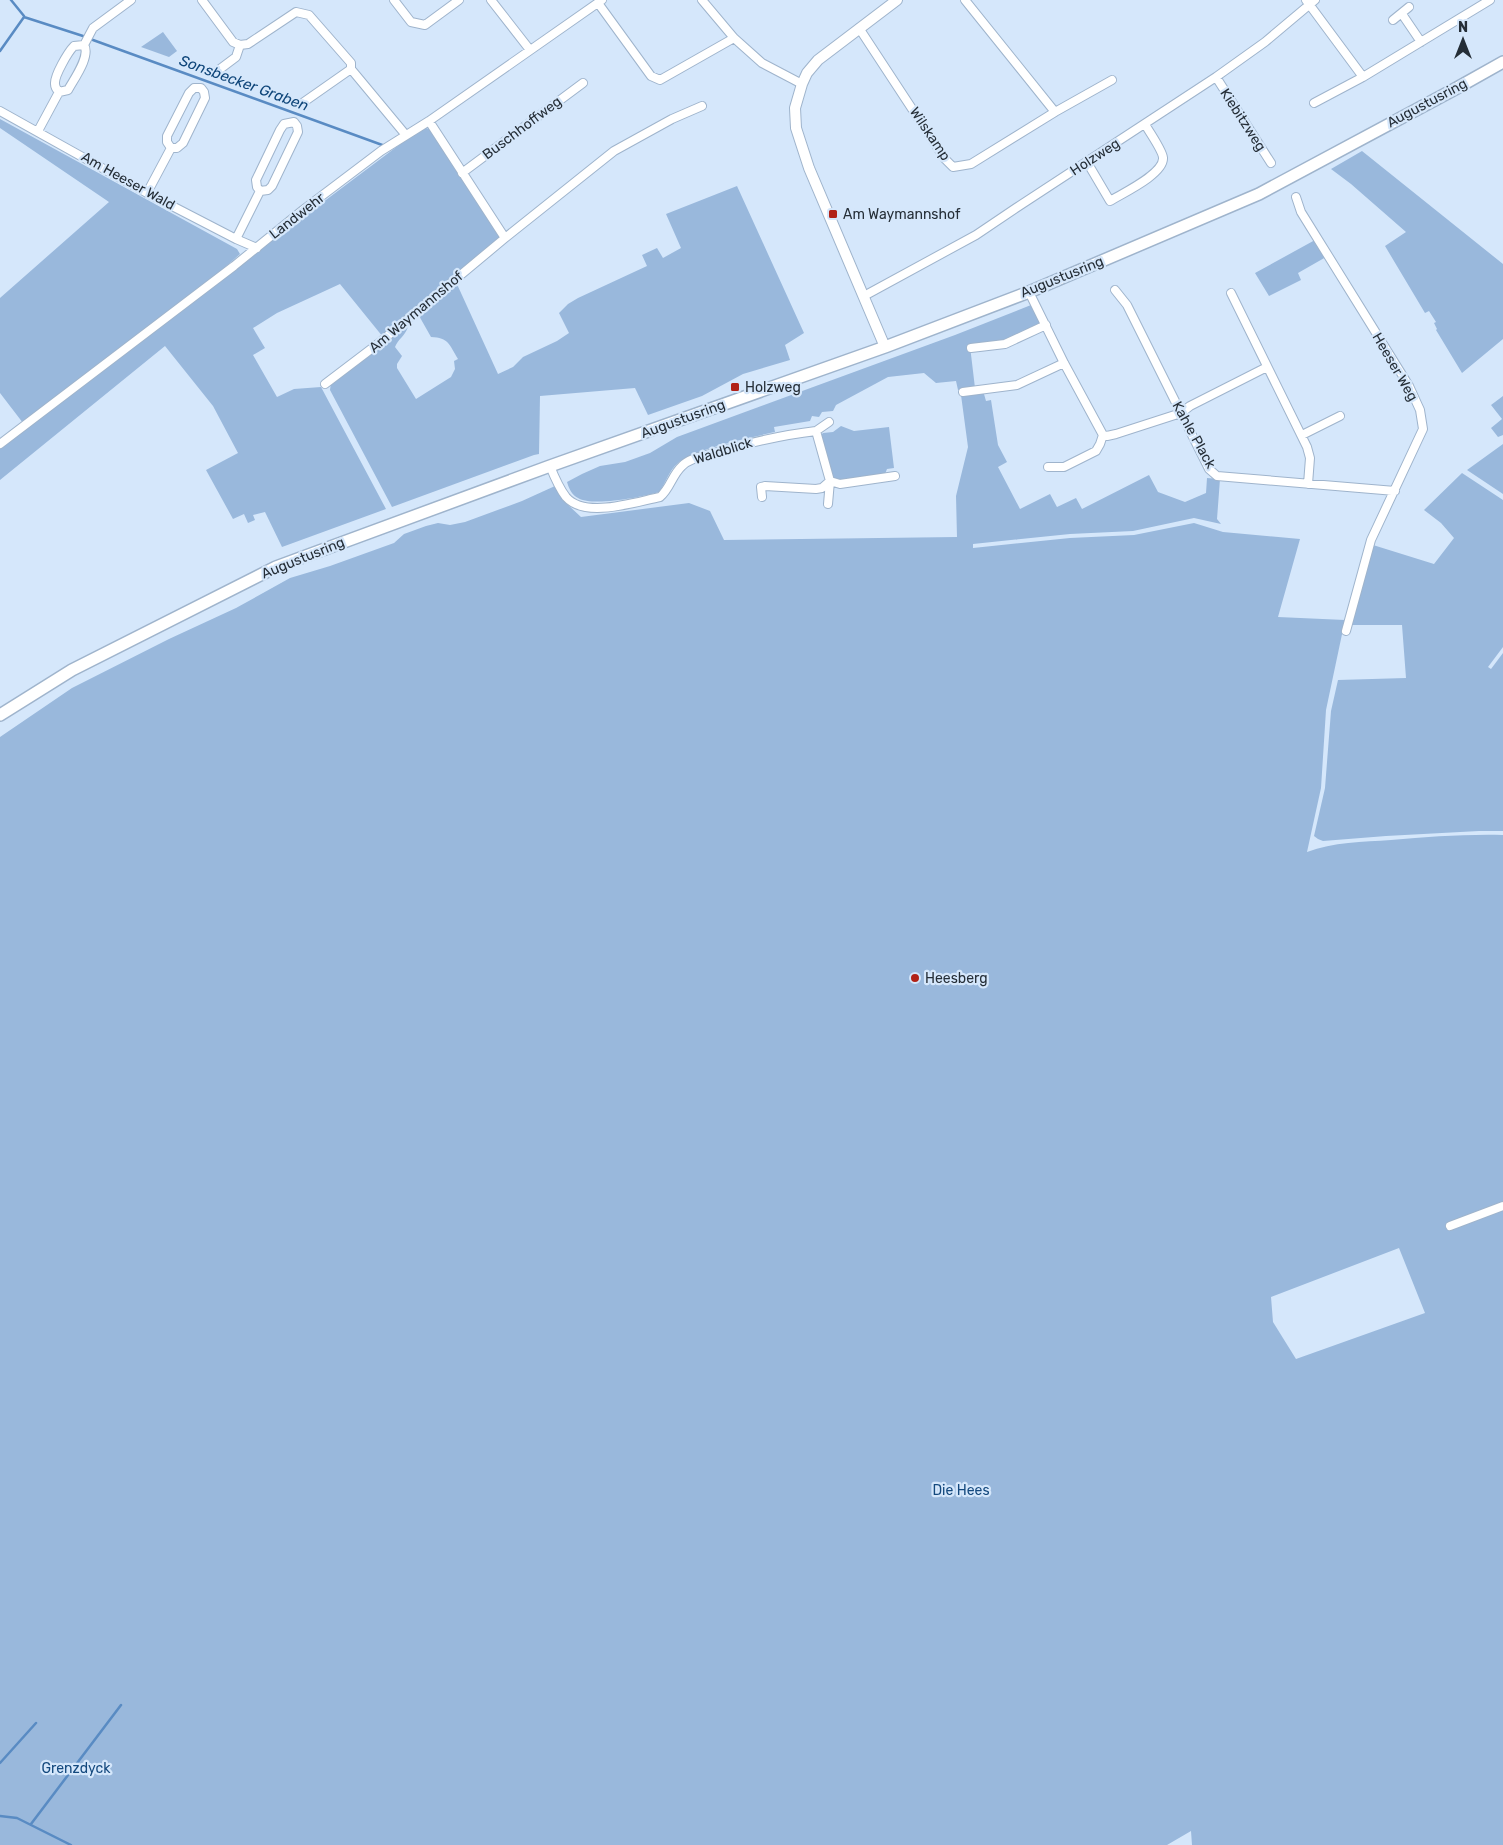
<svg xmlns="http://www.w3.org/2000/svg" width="1503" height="1845" font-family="Rubik,sans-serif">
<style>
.green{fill:#99b8dc;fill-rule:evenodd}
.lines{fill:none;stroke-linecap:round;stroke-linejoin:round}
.stream{stroke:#598bc3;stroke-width:2.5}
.minor-casing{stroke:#9fb4cc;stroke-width:10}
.tertiary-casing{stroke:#9fb4cc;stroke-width:12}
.secondary-casing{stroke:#9fb4cc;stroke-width:14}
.minor{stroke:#fff;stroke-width:8}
.tertiary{stroke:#fff;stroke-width:10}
.secondary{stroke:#fff;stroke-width:11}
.poi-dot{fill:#b12117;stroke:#d5e7fb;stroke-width:2}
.labels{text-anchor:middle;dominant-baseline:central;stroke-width:4.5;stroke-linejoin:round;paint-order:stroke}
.street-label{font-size:14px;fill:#252e37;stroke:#d5e7fb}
.poi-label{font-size:14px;fill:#252e37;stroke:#d5e7fb;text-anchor:start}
.park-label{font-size:14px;fill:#14497e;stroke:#d5e7fb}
.water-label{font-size:15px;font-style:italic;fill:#0f467a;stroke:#d5e7fb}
</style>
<rect width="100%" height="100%" fill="#d5e7fb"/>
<!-- green -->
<path class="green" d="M163 32 177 51 169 57 141 47Z
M0 119 237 249 240 254 213 278 23 423 0 393V298L109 202 0 128Z
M423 127 429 129 499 234 500 238 383 337 340 284 277 313 253 328 265 348 253 355 277 397 294 389 321 387 386 509 282 547 265 512 253 515 255 520 248 523 244 514 233 519 206 470 238 453 213 406 165 346 0 480V445Z
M1362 151 1503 264V339L1462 373 1436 330 1437 329 1434 323 1436 322 1429 311 1425 313 1385 246 1406 232 1351 184 1331 169Z
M737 186 804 333 785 345 790 360 743 374 702 396 648 415 635 388 540 396 539 454 534 455 392 507 330 390 331 383 402 327H408C405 336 398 339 395 347L402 356 397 364V368L416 399 451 377 455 369 454 361 458 359C449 344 449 338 431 337L418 314 456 282 498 374 513 367 523 357 557 341 569 333 559 313 568 304 578 298 647 266 642 255 657 248 663 258 681 248 666 214Z
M1315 240 1326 257 1298 273 1301 280 1269 296 1255 273Z
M1031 305 1039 318V324C1014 340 998 341 970 346L975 388 958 390 956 381 936 383 924 373 888 377 836 405 833 411 822 412 819 417 812 416 810 421 774 427 775 432C752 437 694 449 678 463 669 470 666 483 659 492 642 497 593 507 578 498 572 495 569 489 567 482L582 474 600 466 625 462 650 453 677 437 955 335Z
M978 392 984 394 986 401 991 400 998 445 1007 462 998 467 1020 509 1050 494 1057 507 1076 498 1082 509 1149 475 1158 492 1185 502 1206 493 1207 478 1220 479 1217 519 1221 524 1194 518 1133 531 1070 534 973 544V548L1070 538 1134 535 1194 523 1223 532 1300 539 1278 617 1345 620 1326 710 1321 788 1307 852C1333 842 1363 842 1391 840 1428 837 1465 834 1503 835V1845H1192L1191 1831 1167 1845H0V737L72 688 169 639 236 608 290 578 330 566 394 543 404 534 426 526 438 523 450 525 465 522 522 501 555 486 566 503 581 517 689 503 710 511 724 540 957 537 956 496 968 447 961 395ZM1399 1248 1425 1313 1296 1359 1273 1322 1271 1297Z
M1503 396V435L1498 437 1491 428 1502 419 1491 405Z
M841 426 854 431 889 427 894 468 887 469 885 474 841 480 834 478 831 475 821 435 823 433 833 432Z
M1503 444V494L1467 470Z
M1462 473 1503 500V647L1488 667 1491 669 1503 653V831H1479L1386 836 1323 841 1318 839 1314 836 1325 788 1331 711 1338 680 1406 678 1402 625H1351L1373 545 1434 564 1454 538 1441 523 1424 510Z"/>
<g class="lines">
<!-- stream -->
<path class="stream" d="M11 0 24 16
M93 40 385 146
M0 51 24 17 83 36
M0 1763 36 1723
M0 1816 17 1818 71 1845
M31 1824 121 1705"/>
<defs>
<path id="minor" d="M202 0 233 42 240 45 248 44 296 12 309 15 351 63V69L405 134
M394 0 411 22 425 25 459 0
M491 0 530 50
M702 0 734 38 762 63 802 84
M965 0 1055 112
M1306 0 1363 77
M598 3 651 76 660 80 734 38
M1402 14 1421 42
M1393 20 1409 7
M859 28 945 159 953 167 971 164 1055 112 1112 80
M216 72 236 57 240 45
M1216 77 1271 163
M59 92C57 90 55 88 55 84 54 76 68 52 74 46L84 45
M1314 103 1363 77 1490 0
M301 104 351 69
M0 111 147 193 236 239 257 248
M429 121 505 238
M38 131 59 92 68 90C74 79 91 56 84 45L93 28 131 0
M1087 162 1110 201C1123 193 1164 174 1163 158 1163 151 1149 132 1145 124
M462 173 583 83
M147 193 171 148H177L183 143 205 98 204 92 201 88H194L189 93 167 136V142L171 148
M1296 197 1301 212 1409 386 1420 410 1423 429 1371 540 1346 631
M236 239 260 191 268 190 272 186 298 132 297 126 294 122 284 124 280 130 256 180 257 187 260 191
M1115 290 1127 305 1209 469 1217 476 1395 491
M1029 292 1064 363 1103 435 1107 436 1116 434 1181 413 1190 406 1267 367
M1231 293 1307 447 1310 458 1308 484
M864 296 976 235 1016 208 1216 77 1265 42 1315 0
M971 348 1005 344 1046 325
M325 384 379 343 505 238 614 151 672 119 702 106
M963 392 1017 385 1064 363
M816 431 829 422
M1302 435 1340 416
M0 444 234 266 303 210 381 151 429 121 602 0
M550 466C554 476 559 488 566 497 585 519 635 502 660 497 670 489 672 475 682 466 689 458 704 456 714 453 748 443 781 435 816 431L830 481 822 488 816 489 765 486 761 487 762 497
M1048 467H1064L1096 451 1100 444 1103 435
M828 504 830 481 840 484 895 476
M1450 1226 1503 1206"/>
<path id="tertiary" d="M885 347 809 168 796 128 795 108 802 84 807 73 818 60 897 0"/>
<path id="secondary" d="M0 715 72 670 276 567 550 466 885 347 1029 292 1259 194 1455 89 1503 62"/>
</defs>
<!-- minor casing -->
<use href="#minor" class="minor-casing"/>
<!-- tertiary casing -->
<use href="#tertiary" class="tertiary-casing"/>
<!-- secondary casing -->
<use href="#secondary" class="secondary-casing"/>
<!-- minor -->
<use href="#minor" class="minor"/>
<!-- tertiary -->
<use href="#tertiary" class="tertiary"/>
<!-- secondary -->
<use href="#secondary" class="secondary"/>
</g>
<!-- markers -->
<g class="poi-dot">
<rect x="828" y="209" width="10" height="10" rx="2.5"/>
<rect x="730" y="382" width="10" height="10" rx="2.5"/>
<circle cx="915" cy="978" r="5"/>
</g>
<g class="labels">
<!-- street labels -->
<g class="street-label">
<text transform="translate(1427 103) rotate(-28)">Augustusring</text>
<text transform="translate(1243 120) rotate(57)">Kiebitzweg</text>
<text transform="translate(522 128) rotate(-37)">Buschhoffweg</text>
<text transform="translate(930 134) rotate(56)">Wilskamp</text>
<text transform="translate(1095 157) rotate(-33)">Holzweg</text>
<text transform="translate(128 181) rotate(29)">Am Heeser Wald</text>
<text transform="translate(297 216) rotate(-38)">Landwehr</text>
<text transform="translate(1062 277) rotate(-22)">Augustusring</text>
<text transform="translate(416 312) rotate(-40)">Am Waymannshof</text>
<text transform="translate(1395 367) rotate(60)">Heeser Weg</text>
<text transform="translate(683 419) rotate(-20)">Augustusring</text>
<text transform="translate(1194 435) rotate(61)">Kahle Plack</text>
<text transform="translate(723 451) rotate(-17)">Waldblick</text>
<text transform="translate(303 558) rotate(-22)">Augustusring</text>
</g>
<!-- poi labels -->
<g class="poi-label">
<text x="843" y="214">Am Waymannshof</text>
<text x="745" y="387">Holzweg</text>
<text x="925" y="978">Heesberg</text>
</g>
<!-- park labels -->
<g class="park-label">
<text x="961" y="1490">Die Hees</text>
<text x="76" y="1768">Grenzdyck</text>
</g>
<!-- water labels -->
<g class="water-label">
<text transform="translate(244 83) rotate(20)">Sonsbecker Graben</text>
</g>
</g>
<!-- north arrow -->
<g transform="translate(1463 40)" stroke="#d5e7fb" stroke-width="4" paint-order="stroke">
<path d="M0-4L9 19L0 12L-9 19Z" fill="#252e37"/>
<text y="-8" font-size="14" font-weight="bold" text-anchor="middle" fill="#252e37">N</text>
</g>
</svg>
